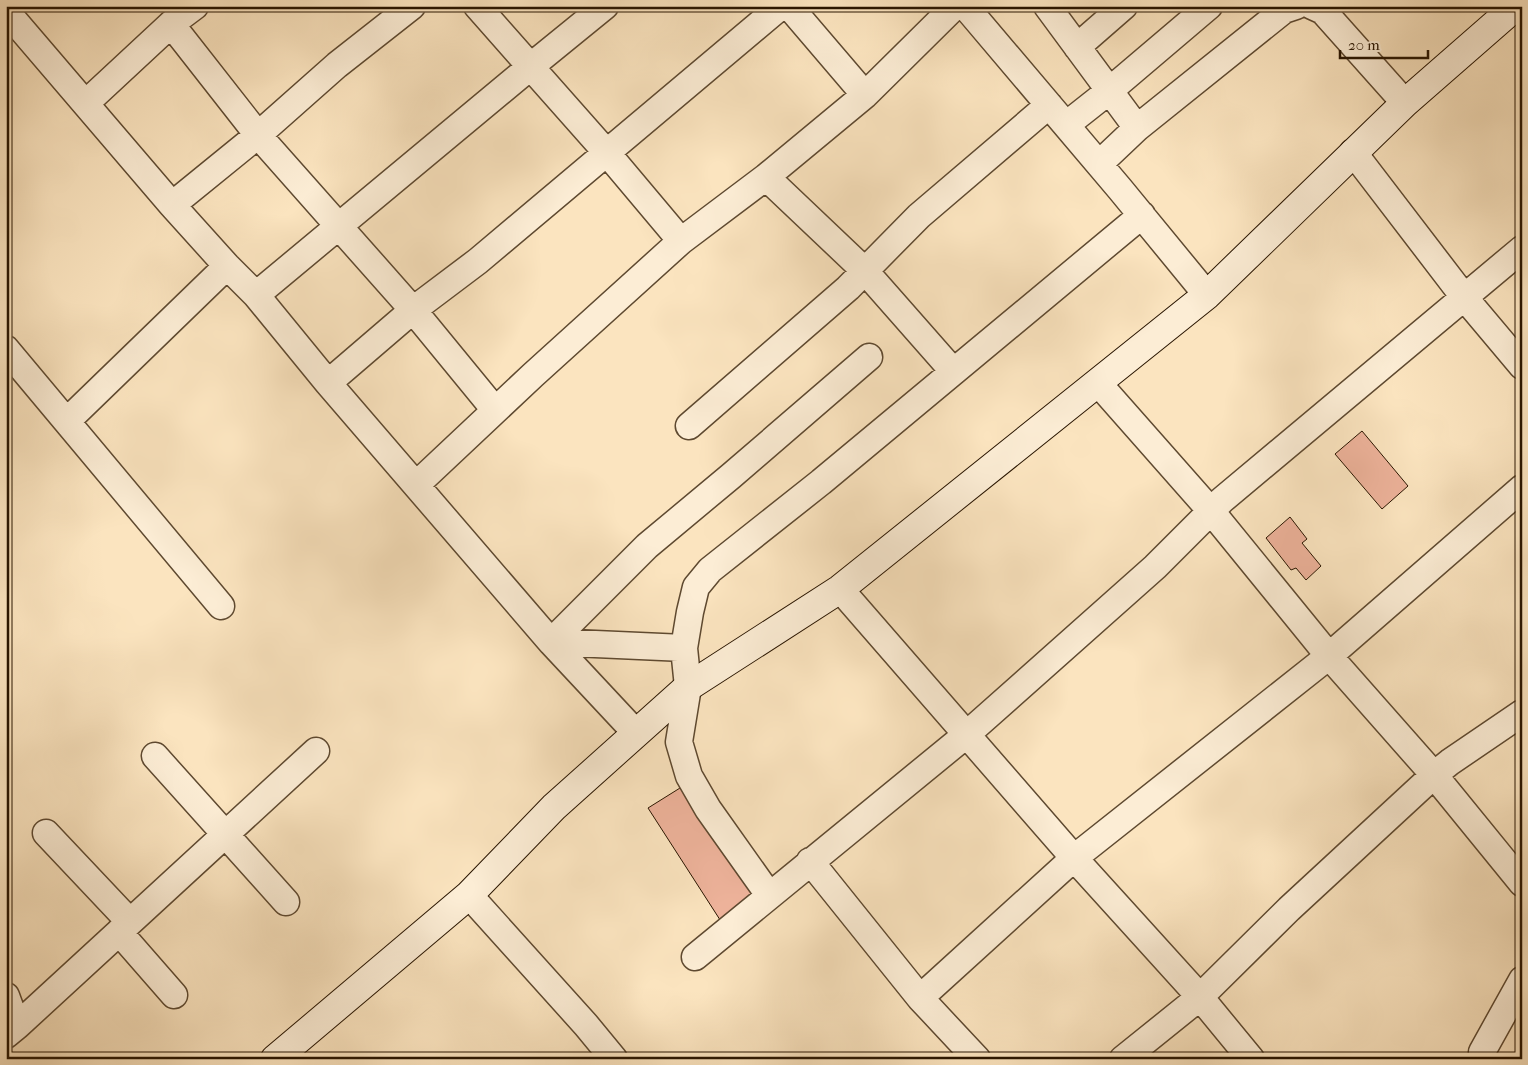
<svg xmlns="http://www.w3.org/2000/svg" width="1528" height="1065" font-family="'IM FELL French Canon',serif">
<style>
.building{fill:#edb29a;stroke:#291500}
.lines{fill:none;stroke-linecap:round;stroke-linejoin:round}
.street-casing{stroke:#5e4930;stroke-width:29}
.secondary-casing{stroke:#291500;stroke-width:30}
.street{stroke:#fcedd5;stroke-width:26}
.secondary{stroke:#fcedd5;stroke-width:28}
</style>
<rect width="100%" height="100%" fill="#fbe4bf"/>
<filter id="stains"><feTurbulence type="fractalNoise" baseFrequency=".004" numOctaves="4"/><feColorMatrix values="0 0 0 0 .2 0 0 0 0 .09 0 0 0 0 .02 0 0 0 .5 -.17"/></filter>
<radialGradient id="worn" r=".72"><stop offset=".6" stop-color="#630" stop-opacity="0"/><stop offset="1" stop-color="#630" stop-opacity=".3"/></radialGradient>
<!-- building -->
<path class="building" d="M1362 431 1408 486 1382 509 1335 454Z
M1290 517 1307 539 1302 543 1321 566 1306 580 1296 568 1291 570 1266 538Z
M688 783 759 900 724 926 648 808Z"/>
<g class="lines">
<defs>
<path id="street" d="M477 6 607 153 681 241
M789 6 865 95
M965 6 1120 189 1207 295
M1047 6 1137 128
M1312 6 1323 11 1405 103
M6 11 172 205 227 266 256 295 328 383 551 642 636 733
M171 24 258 135 413 310 495 410
M1077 47 1124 6
M86 103 171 24 195 6
M1066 125 1109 91 1209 6
M1353 152 1464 297 1522 366
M1099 164 1137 128 1284 10 1296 6
M766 177 865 271 953 371
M172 205 258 135 337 65 412 6
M256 295 530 67 605 6
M6 349 221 606
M328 383 413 310 478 261 781 6
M1098 383 1211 511 1329 656 1434 775 1522 883
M67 421 227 266
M689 426 848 288 919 216 1049 105
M416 485 533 375 681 241 766 177 865 95 955 6
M840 589 1074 858 1200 997 1251 1059
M551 642 647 546 731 476 869 357
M551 642 684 648
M155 756 286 902
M46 833 130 922
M810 861 920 998 977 1059
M469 895 586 1025 614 1059
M769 895 708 809 689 776 679 742 688 687 684 648 690 612 696 587 710 570 821 482 1142 215
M119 932 174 995
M695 957 966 735 1155 567 1222 500 1522 249
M6 996 17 1026 6 1035
M920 998 1074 858 1329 656 1522 488
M17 1026 316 751
M1482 1052 1522 980
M1123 1059 1200 997 1289 909 1434 775 1450 762 1522 713"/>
<path id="secondary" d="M275 1059 469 895 554 807 688 687 840 589 1207 295 1405 103 1516 6"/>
</defs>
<!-- street casing -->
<use href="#street" class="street-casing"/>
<!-- secondary casing -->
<use href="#secondary" class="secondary-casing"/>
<!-- street -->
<use href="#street" class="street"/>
<!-- secondary -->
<use href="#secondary" class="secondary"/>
</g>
<!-- margin -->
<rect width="1528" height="1065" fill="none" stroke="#fbe4bf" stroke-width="25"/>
<rect x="8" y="8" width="1513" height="1050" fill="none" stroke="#291500" stroke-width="2.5"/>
<rect x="12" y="12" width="1503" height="1040" fill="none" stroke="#291500"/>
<!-- scale -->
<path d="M1340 50v8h88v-8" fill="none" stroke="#291500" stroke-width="2.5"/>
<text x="1348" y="50" font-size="15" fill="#291500" stroke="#fcedd5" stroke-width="4" paint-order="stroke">20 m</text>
<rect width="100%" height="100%" filter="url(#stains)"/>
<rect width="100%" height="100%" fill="url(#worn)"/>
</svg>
